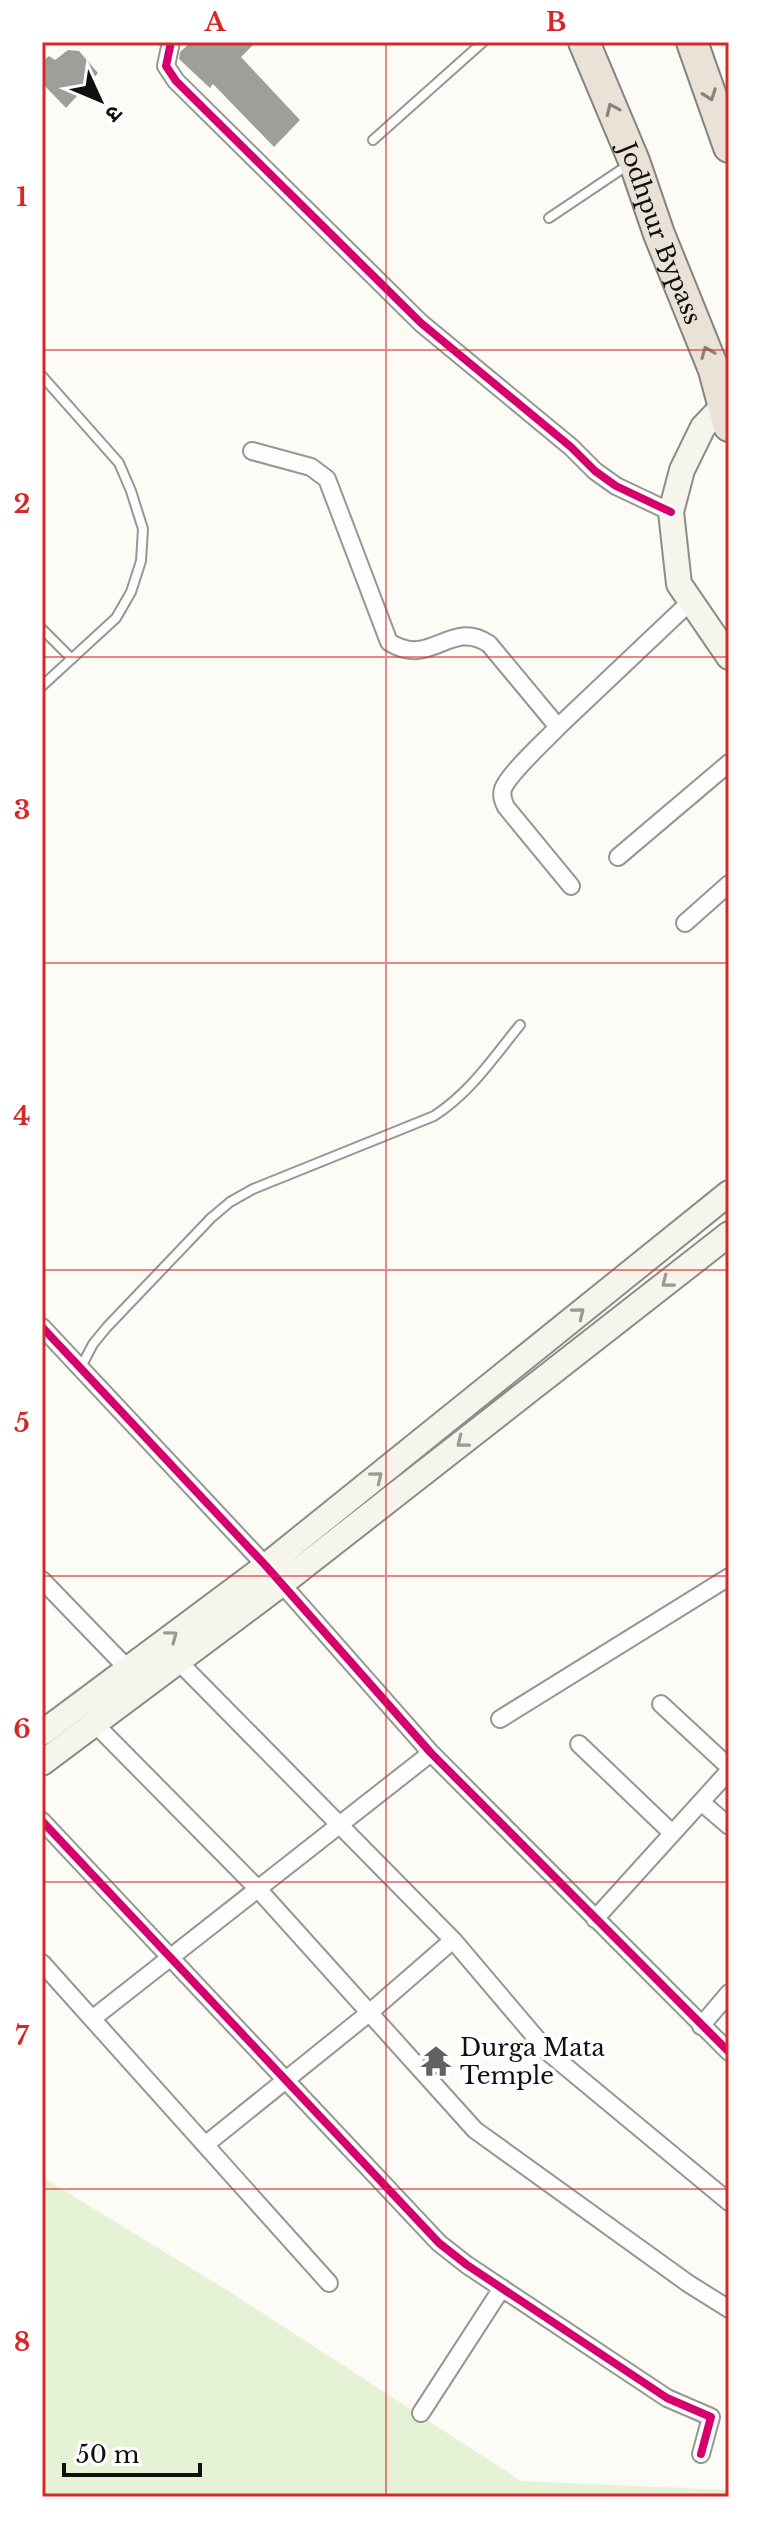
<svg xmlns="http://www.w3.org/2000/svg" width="771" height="2539" font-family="'Libre Baskerville','Noto Sans Devanagari',serif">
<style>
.green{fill:#e5f2d6}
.building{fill:#a09e9b}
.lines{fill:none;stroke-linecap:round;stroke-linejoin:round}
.lane-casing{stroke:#969694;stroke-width:12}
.street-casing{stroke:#969694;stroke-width:20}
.secondary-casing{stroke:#8d8c8a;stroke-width:28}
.highway-casing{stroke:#848381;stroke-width:34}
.lane{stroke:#fffefe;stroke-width:8}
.street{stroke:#fffefe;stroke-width:16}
.secondary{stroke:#f6f5eb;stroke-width:24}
.highway{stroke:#eae1d7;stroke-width:30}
.cycleway-casing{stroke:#fff;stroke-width:13}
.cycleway{stroke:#d6006c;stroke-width:8}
.oneway{stroke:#88837d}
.oneway2{stroke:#9a9993}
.grid{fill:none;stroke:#d62828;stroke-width:2;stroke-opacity:0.55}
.labels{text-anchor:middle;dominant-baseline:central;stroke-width:8;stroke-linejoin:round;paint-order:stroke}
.street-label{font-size:24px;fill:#101010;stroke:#fff}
.poi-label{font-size:24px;fill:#101010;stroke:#fff;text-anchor:start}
.neatline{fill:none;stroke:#d62828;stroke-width:3}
.grid-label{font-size:26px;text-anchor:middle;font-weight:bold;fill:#d62828}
</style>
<rect width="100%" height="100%" fill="#fcfbf6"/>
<!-- green -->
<path class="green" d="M42 2177 230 2292 521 2481 729 2490V2497H42Z"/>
<!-- building -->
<path class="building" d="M191 42H256L241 57 300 120 274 147 213 84 210 88 179 59 180 52Z
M68 50 79 51 98 73 66 108 42 83V62L49 56 55 60Z"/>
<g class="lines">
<defs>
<path id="lane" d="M373 140 483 42
M549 218 628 165
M42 376 119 463 131 491 143 529 141 561 131 592 116 618 42 686
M42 629 72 659
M81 1367 93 1344 107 1327 211 1218 230 1202 253 1189 434 1116C471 1092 493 1058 520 1025"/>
<path id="street" d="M171 42 166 66 176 81 421 323 571 447 595 471 616 486 671 512
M252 451 311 467 327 479 389 642C431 669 450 618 489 644L558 727 690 602
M558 727C545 741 509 773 503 789 501 796 503 801 506 807L571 886
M618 857 729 763
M685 923 729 884
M42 1327 266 1566 431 1753 729 2052
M42 1580 128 1669
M178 1661 453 1940 548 2052 729 2202
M661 1704 729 1767
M500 1719 729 1577
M95 1724 258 1889 475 2130 689 2284 729 2309
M579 1744 672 1833
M701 1802 729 1826
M42 1821 439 2243 467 2265 667 2398 711 2417 701 2454
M595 1919 729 1771
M42 1963 329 2283
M92 2019 431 1753
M701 2026 729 1993
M205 2145 369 2013 453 1940
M421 2413 502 2288"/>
<path id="secondary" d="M729 400 703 427 682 470 671 512 679 584 729 657
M42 1733 266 1566 729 1193
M42 1763 280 1585 729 1234"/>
<g id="highway">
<path id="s1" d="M584 42 634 161 659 234 714 370 729 426"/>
<path d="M692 42 729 147"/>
</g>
</defs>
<!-- lane casing -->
<use href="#lane" class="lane-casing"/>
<!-- street casing -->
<use href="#street" class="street-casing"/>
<!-- secondary casing -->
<use href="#secondary" class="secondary-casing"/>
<!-- highway casing -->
<use href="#highway" class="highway-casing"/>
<!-- lane -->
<use href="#lane" class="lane"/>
<!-- street -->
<use href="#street" class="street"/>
<!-- secondary -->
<use href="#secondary" class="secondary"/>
<!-- highway -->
<use href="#highway" class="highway"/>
<defs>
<path id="cycleway" d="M171 42 166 66 176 81 421 323 571 447 595 471 616 486 671 512
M42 1327 266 1566 431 1753 729 2052
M42 1821 439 2243 467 2265 667 2398 711 2417 701 2454"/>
</defs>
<!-- cycleway casing -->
<use href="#cycleway" class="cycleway-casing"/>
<!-- cycleway -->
<use href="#cycleway" class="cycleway"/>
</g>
<!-- one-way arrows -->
<defs><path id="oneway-chevron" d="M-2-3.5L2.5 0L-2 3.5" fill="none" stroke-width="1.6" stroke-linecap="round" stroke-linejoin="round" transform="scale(2)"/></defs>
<g class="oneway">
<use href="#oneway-chevron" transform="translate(710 95) rotate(70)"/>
<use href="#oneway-chevron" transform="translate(612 109) rotate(-114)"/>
<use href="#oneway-chevron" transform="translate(707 352) rotate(-112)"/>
</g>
<g class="oneway2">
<use href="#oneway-chevron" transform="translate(667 1282) rotate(142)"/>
<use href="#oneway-chevron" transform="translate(579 1313) rotate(-39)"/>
<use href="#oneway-chevron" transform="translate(462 1442) rotate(142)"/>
<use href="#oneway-chevron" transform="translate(377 1477) rotate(-39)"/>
<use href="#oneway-chevron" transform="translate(172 1636) rotate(-37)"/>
</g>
<!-- grid -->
<path class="grid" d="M386 42V2497M42 350H729M42 657H729M42 963H729M42 1270H729M42 1576H729M42 1882H729M42 2189H729"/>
<!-- icons -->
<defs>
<symbol id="temple-bare" viewBox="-9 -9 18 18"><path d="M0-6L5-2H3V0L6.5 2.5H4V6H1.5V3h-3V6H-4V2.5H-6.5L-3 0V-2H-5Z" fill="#636260" stroke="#fff" stroke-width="2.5" paint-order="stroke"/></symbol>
</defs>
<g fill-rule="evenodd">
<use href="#temple-bare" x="414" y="2039" width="44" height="44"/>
</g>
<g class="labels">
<!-- street labels -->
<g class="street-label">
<text stroke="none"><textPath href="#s1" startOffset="206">Jodhpur Bypass</textPath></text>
</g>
<!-- poi labels -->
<g class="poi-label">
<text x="460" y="2047">Durga Mata<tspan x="460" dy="28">Temple</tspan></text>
</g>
</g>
<!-- border -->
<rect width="771" height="2539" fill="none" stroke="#ffffff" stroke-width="88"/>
<!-- north arrow -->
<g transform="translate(100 100) rotate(134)" stroke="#ffffff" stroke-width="6" paint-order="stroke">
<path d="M0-6L14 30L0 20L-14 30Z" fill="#101010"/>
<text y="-12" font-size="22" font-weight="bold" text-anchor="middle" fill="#101010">उ</text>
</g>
<!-- scale -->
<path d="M64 2463v12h136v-12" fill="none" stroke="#101010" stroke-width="4"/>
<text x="76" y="2463" font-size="24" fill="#101010" stroke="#ffffff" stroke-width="6" paint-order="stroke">50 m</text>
<rect x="44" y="44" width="683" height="2451" class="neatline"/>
<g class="grid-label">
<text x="215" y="31">A</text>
<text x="556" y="31">B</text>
<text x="22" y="206">1</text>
<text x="22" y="513">2</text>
<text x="22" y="819">3</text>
<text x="22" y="1125">4</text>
<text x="22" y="1432">5</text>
<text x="22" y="1738">6</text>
<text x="22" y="2045">7</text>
<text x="22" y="2351">8</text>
</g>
</svg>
